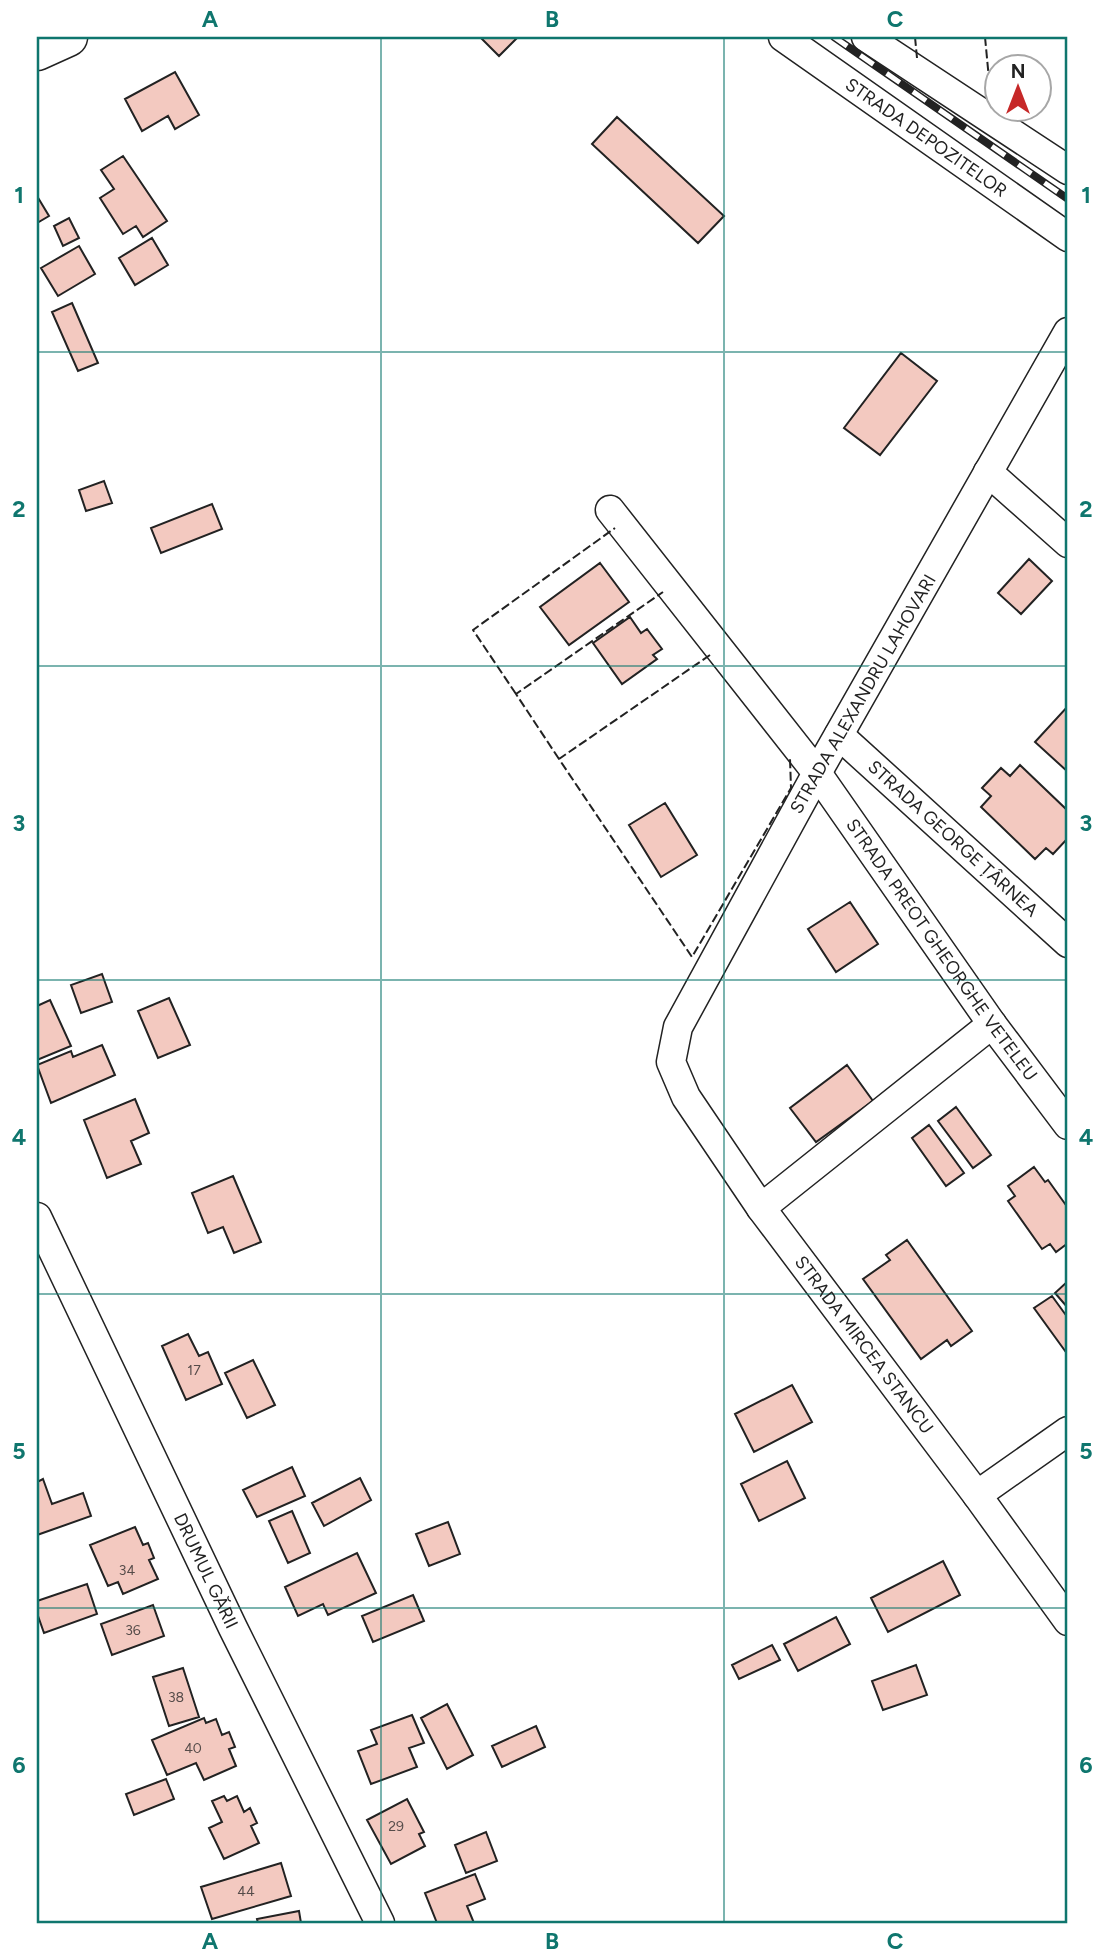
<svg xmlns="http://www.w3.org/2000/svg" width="1105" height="1960" font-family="Figtree,sans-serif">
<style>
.building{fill:#f3c9c0;stroke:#222;stroke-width:2}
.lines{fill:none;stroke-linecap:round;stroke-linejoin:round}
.minor-casing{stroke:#222;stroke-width:31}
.primary-casing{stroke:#222;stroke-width:41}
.minor{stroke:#fff;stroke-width:28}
.primary{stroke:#fff;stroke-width:38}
.rail-casing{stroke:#222;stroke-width:8}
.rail{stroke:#fff;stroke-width:5;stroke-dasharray:16;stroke-linecap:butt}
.fence{stroke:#222;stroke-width:2;stroke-dasharray:9 3.5;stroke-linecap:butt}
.grid{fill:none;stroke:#0f766e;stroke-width:2;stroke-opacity:0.55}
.labels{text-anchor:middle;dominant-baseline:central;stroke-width:5;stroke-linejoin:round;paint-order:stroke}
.number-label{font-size:14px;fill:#564c4a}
.street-label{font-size:18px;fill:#222;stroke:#fff}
.neatline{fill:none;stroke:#0f766e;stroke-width:2.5}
.grid-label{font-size:23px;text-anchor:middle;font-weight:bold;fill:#0f766e}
</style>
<rect width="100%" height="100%" fill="#fff"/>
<!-- building -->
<path class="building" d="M480 37H518L499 56Z
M175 72 199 115 175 129 168 116 142 131 125 99Z
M617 117 724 216 698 243 592 144Z
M123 156 167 221 143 237 136 226 123 234 100 198 114 189 101 170Z
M37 196 49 216 37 223Z
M69 218 79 238 63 246 54 226Z
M152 238 168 265 135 285 119 258Z
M79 246 95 274 58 296 41 268Z
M72 303 98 363 78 371 52 312Z
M901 353 937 381 880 455 844 428Z
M104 481 112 503 86 511 79 490Z
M212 504 222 529 161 553 151 528Z
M1029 559 1052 581 1021 614 998 593Z
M600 563 629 602 569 645 540 607Z
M630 617 641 633 647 629 662 649 653 655 657 659 622 684 593 643Z
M1068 706V772L1035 742Z
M1020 765 1068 811 1066 828 1068 838 1053 854 1046 848 1035 859 981 807 991 796 982 788 1001 768 1010 776Z
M665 803 697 855 661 877 629 825Z
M850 902 878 944 836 972 808 929Z
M102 974 112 1002 81 1013 71 985Z
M169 998 190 1045 158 1058 138 1011Z
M50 1000 71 1046 37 1060V1006Z
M102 1045 115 1075 51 1103 37 1065 71 1051 73 1057Z
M847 1065 873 1101 816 1142 790 1108Z
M135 1099 149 1133 131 1141 141 1164 107 1178 84 1120Z
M956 1107 991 1155 973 1168 938 1121Z
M929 1125 964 1173 946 1186 912 1138Z
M1034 1167 1045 1182 1048 1180 1068 1208V1243L1056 1252 1050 1244 1042 1249 1008 1201 1015 1196 1008 1186Z
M233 1176 261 1242 234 1253 223 1227 208 1233 192 1193Z
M907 1240 972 1331 951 1346 947 1340 921 1359 863 1279 890 1260 886 1255Z
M1068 1281V1308L1055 1293Z
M1052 1296 1068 1318V1355L1034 1308Z
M188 1334 199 1356 208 1352 222 1384 186 1400 162 1346Z
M253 1360 275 1405 247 1418 225 1373Z
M792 1385 812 1422 754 1452 735 1414Z
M787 1461 805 1498 759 1521 741 1484Z
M292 1467 305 1496 257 1517 243 1490Z
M360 1478 371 1500 324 1526 312 1503Z
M43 1479 52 1504 83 1493 91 1516 37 1535V1482Z
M292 1511 310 1553 288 1563 269 1521Z
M448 1522 460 1554 429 1566 416 1534Z
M135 1527 143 1545 148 1543 154 1558 149 1560 158 1579 123 1594 118 1582 108 1586 90 1545Z
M357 1553 376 1593 328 1615 323 1604 298 1616 285 1587Z
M943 1561 960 1595 888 1632 871 1598Z
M87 1584 97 1614 44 1633 37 1613V1601Z
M413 1595 424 1621 373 1642 362 1616Z
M153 1605 164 1636 112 1655 101 1624Z
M836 1617 850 1644 798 1671 784 1644Z
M772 1645 780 1660 739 1679 732 1665Z
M916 1665 927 1695 883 1710 872 1681Z
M183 1668 199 1717 169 1726 153 1677Z
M447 1704 473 1755 447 1769 421 1718Z
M412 1715 424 1743 409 1748 417 1767 371 1784 358 1751 377 1744 371 1730Z
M204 1718 206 1723 216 1719 222 1735 229 1732 235 1747 229 1749 236 1766 204 1780 196 1763 167 1775 152 1740Z
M536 1726 545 1747 502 1767 492 1746Z
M166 1779 174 1799 134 1815 126 1794Z
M224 1796 227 1801 237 1796 244 1812 250 1808 257 1823 251 1826 259 1843 224 1859 209 1828 222 1822 212 1801Z
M407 1799 424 1832 419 1834 425 1846 391 1864 367 1820Z
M486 1832 497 1861 466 1873 455 1845Z
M281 1863 291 1896 212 1919 201 1887Z
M475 1874 485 1899 467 1906 474 1923H437L425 1893Z
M299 1911 301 1923H258L257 1919Z"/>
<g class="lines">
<defs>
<g id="minor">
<path id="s1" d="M783 37 1068 237"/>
<path d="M866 37 1068 170"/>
<path id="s2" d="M1068 332 817 773 678 1027 671 1062 686 1097 761 1208 977 1495 1068 1621"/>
<path d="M988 472 1068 543"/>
<path id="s3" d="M610 510 817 773 992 1024 1068 1125"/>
<path id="s4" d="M839 735 1068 943"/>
<path d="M761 1208 992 1024"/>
<path id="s5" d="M37 1217 233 1628 380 1923"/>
<path d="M977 1495 1068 1431"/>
</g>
<path id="primary" d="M37 51 68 37"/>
</defs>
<!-- minor casing -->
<use href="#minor" class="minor-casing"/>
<!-- primary casing -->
<use href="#primary" class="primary-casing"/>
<!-- minor -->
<use href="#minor" class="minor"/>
<!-- primary -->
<use href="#primary" class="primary"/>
<defs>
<path id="rail" d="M834 37 1068 199"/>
</defs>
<!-- rail casing -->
<use href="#rail" class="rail-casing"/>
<!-- rail -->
<use href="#rail" class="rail"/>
<!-- fence -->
<path class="fence" d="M915 37 917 58
M985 37 992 111
M710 655 559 759 692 957 791 788 790 759
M516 694 473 630 615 528
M559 759 516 694 663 592"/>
</g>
<!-- grid -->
<path class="grid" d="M381 37V1923M724 37V1923M37 352H1068M37 666H1068M37 980H1068M37 1294H1068M37 1608H1068"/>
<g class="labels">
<!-- number labels -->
<g class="number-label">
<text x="194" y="1370">17</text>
<text x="127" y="1570">34</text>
<text x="133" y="1630">36</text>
<text x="176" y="1697">38</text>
<text x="193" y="1748">40</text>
<text x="396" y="1826">29</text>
<text x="246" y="1891">44</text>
</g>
<!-- street labels -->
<g class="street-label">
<text stroke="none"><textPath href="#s1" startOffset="175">STRADA DEPOZITELOR</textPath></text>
<text transform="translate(863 694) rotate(-60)">STRADA ALEXANDRU LAHOVARI</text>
<text stroke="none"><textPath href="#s4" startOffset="154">STRADA GEORGE ȚÂRNEA</textPath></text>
<text stroke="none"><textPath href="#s3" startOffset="551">STRADA PREOT GHEORGHE VETELEU</textPath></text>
<text stroke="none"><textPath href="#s2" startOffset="1176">STRADA MIRCEA STANCU</textPath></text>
<text stroke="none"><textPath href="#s5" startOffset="392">DRUMUL GĂRII</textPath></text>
</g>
</g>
<!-- border -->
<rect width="1105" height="1960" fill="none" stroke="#ffffff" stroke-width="77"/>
<!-- north arrow -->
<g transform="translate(1018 88)"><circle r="33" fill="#ffffff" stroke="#a7a7a7" stroke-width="2"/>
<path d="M0-5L12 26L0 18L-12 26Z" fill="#c62828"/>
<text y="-10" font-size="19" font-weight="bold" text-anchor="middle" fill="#222222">N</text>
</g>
<rect x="38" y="38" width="1028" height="1884" class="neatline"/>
<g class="grid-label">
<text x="210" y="27">A</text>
<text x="552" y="27">B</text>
<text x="895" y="27">C</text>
<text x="19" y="203">1</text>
<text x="1086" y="203">1</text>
<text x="19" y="517">2</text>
<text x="1086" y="517">2</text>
<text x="19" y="831">3</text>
<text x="1086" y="831">3</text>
<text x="19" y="1145">4</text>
<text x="1086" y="1145">4</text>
<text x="19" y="1459">5</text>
<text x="1086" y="1459">5</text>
<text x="19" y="1773">6</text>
<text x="1086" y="1773">6</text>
<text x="210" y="1949">A</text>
<text x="552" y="1949">B</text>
<text x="895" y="1949">C</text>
</g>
</svg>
